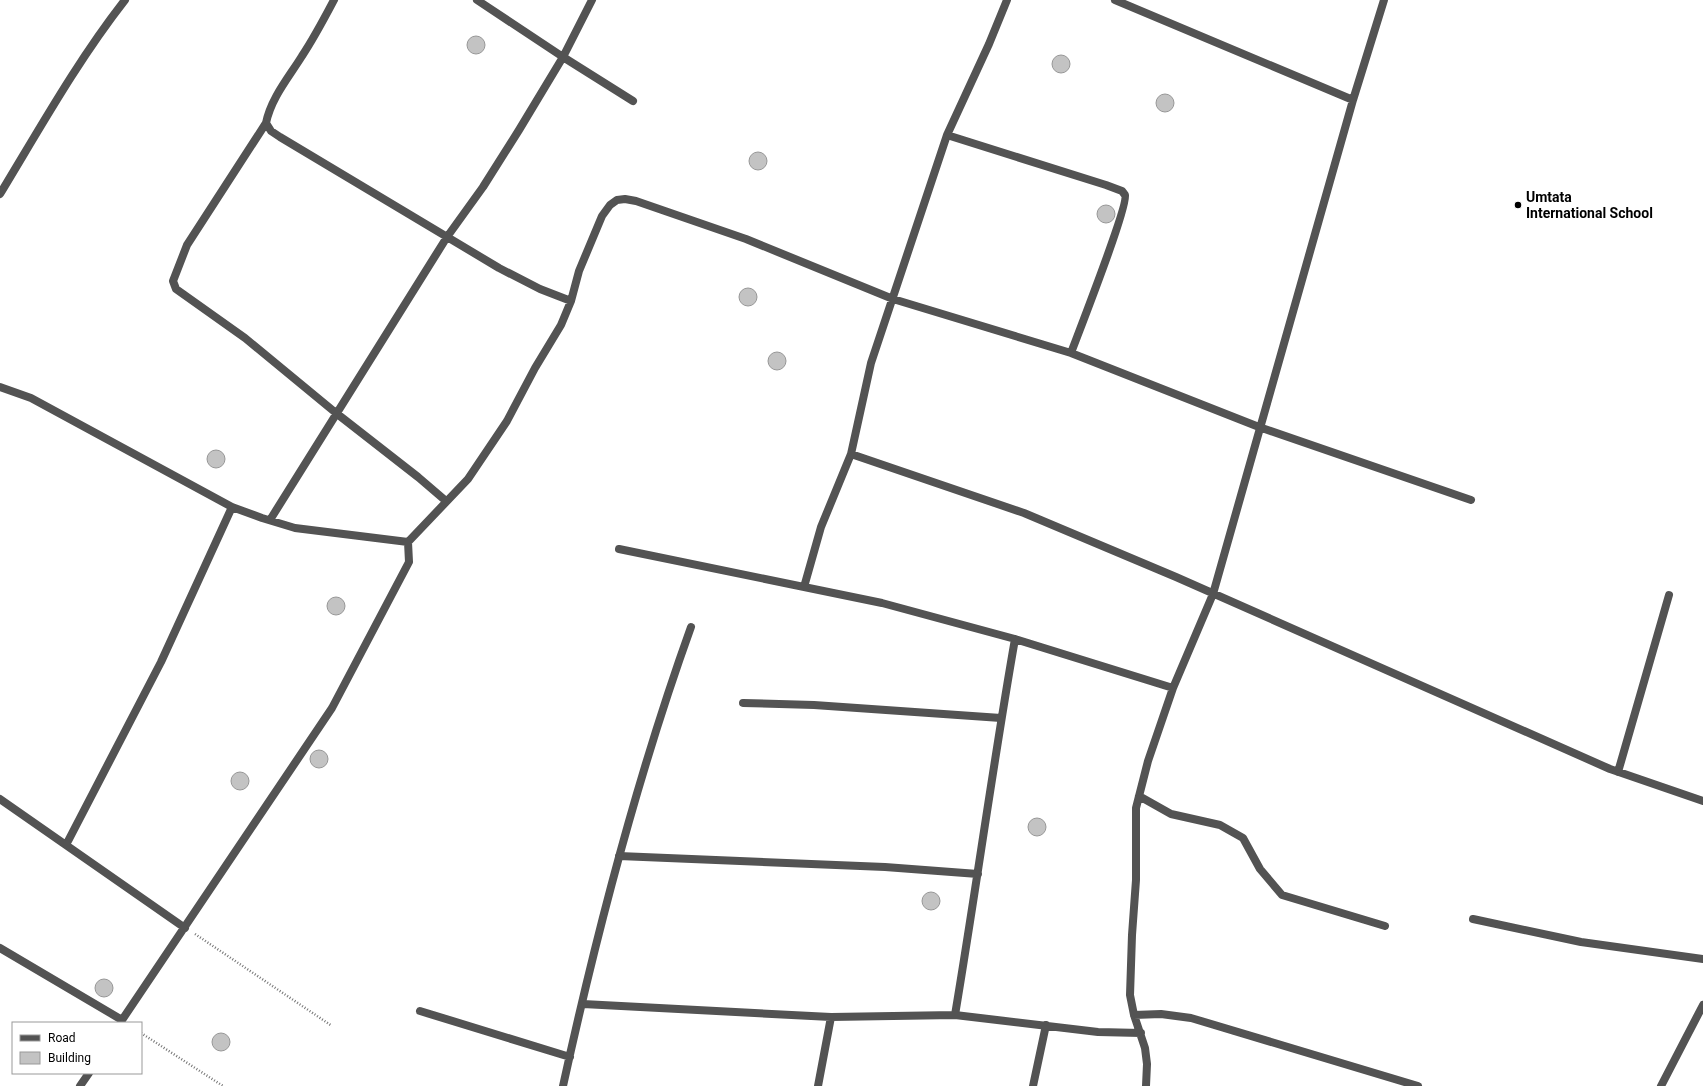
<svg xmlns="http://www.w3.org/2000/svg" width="1703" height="1086" font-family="Roboto,sans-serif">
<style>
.building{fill:#c3c3c3;stroke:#979797}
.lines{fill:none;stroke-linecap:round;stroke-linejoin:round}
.path{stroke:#757575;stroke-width:2.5;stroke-dasharray:1 2;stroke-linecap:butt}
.street{stroke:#535353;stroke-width:8}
.poi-dot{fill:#000;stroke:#fff;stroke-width:1.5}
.labels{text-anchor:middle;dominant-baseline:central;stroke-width:3;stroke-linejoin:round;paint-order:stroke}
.poi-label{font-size:14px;font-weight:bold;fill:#000;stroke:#fff;text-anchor:start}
</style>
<rect width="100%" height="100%" fill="#fff"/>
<!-- building -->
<path class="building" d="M467 45a9 9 0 1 1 18 0a9 9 0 1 1-18 0Z
M1052 64a9 9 0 1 1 18 0a9 9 0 1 1-18 0Z
M1156 103a9 9 0 1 1 18 0a9 9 0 1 1-18 0Z
M749 161a9 9 0 1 1 18 0a9 9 0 1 1-18 0Z
M1097 214a9 9 0 1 1 18 0a9 9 0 1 1-18 0Z
M739 297a9 9 0 1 1 18 0a9 9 0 1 1-18 0Z
M768 361a9 9 0 1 1 18 0a9 9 0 1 1-18 0Z
M207 459a9 9 0 1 1 18 0a9 9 0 1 1-18 0Z
M327 606a9 9 0 1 1 18 0a9 9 0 1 1-18 0Z
M310 759a9 9 0 1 1 18 0a9 9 0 1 1-18 0Z
M231 781a9 9 0 1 1 18 0a9 9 0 1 1-18 0Z
M1028 827a9 9 0 1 1 18 0a9 9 0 1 1-18 0Z
M922 901a9 9 0 1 1 18 0a9 9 0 1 1-18 0Z
M95 988a9 9 0 1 1 18 0a9 9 0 1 1-18 0Z
M212 1042a9 9 0 1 1 18 0a9 9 0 1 1-18 0Z"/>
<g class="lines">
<!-- path -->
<path class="path" d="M195 934 332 1026
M141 1033 223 1086"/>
<!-- street -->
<path class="street" d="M334 0C324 19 314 38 302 56 289 77 271 98 266 123L187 245 173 281 176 289 245 338 336 413 418 477 446 501
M477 0 563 57 633 101
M1115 0 1353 100
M266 123 271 131 280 137 499 268 540 289 571 301
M947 135 1106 185 1122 191 1125 195C1129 204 1078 334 1071 353
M0 194C40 128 78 60 125 0
M0 387 31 398 232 507 262 518 295 528 408 542
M851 454 1024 513 1176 577 1610 769 1703 801
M270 520 447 237 483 187 519 130 563 57 592 0
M619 549 882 603 1015 639 1173 688
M804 587 821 527 851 454 871 363 947 135 989 44 1007 0
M743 703 814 705 1001 718
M1618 772 1669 595
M1139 796 1171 814 1220 825 1243 838 1260 869 1282 895 1385 926
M0 799 185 928
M66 845 161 662 232 507
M619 856 885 867 978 874
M1473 919 1581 942 1703 959
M0 948 122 1020
M583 1004 831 1017 955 1015 1098 1032 1141 1033
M420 1011 570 1057
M955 1015C976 890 993 764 1015 639
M1134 1015 1161 1014 1191 1018 1418 1086
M120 1023 332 708 409 562 408 542 468 479 507 421 535 368 561 325 571 301 579 271 602 216 610 205 617 200 625 199 636 201 746 239 893 299 1071 353 1259 427 1471 500
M80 1086 89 1073
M563 1086C597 931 637 777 691 627
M818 1086 831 1017
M1033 1086 1046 1025
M1146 1086 1147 1064 1145 1048 1134 1015 1130 995 1132 935 1136 880V808L1148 761 1173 688 1213 594 1353 100 1384 0
M1661 1086 1703 1005"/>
</g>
<!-- markers -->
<circle class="poi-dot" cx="1518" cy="205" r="4"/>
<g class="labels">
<!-- poi labels -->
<g class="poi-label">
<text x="1526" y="197">Umtata<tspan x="1526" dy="16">International School</tspan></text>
</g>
</g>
<!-- legend -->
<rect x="12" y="1022" width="130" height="52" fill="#ffffff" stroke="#999999"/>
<rect x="20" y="1035" width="20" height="6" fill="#535353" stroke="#999999"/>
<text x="48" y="1042" font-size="12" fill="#000000">Road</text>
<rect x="20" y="1052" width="20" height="12" fill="#c3c3c3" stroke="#999999"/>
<text x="48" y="1062" font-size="12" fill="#000000">Building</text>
</svg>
